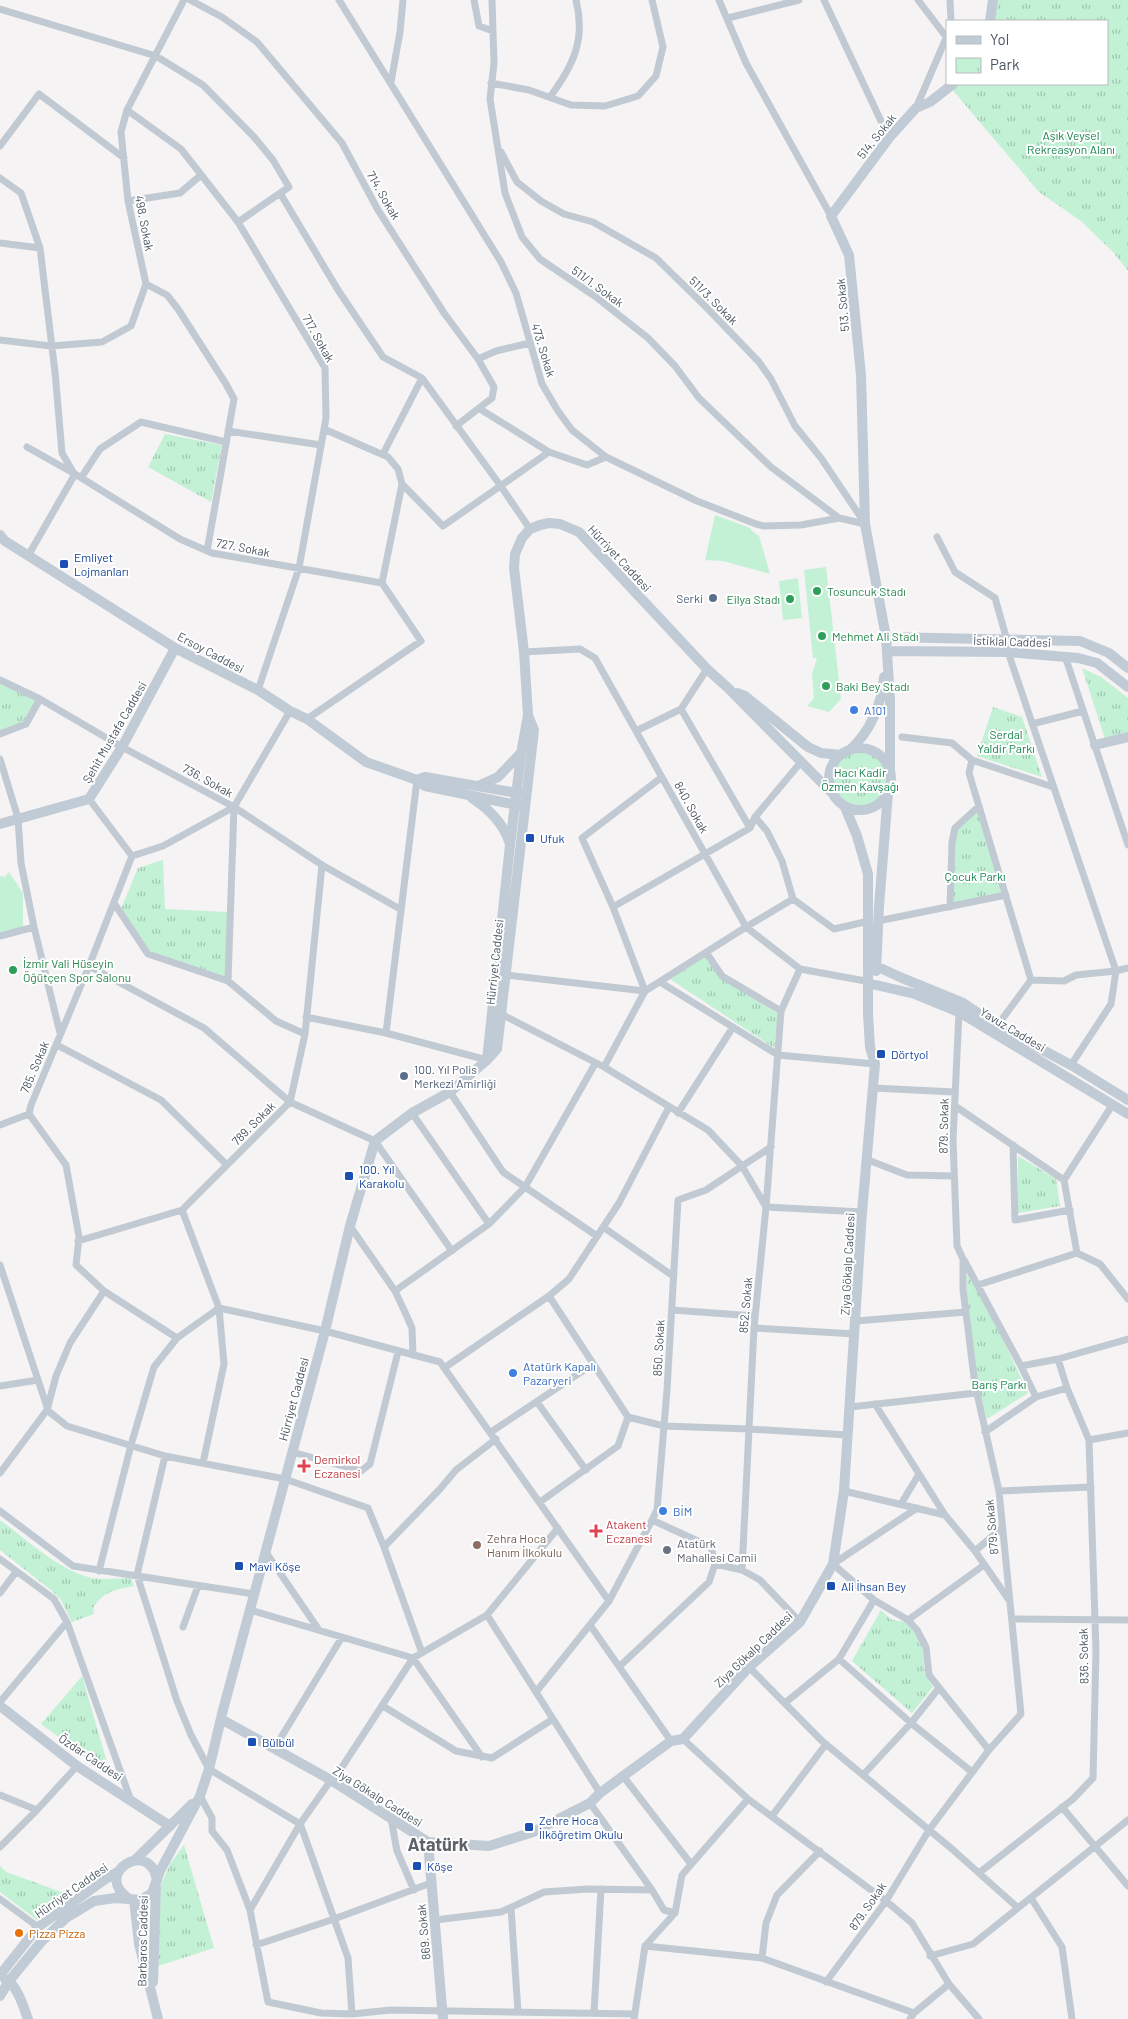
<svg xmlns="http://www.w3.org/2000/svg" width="1128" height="2019" font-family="Barlow,sans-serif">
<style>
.grass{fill:#c3f1d5}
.park{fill:url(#park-tufts)}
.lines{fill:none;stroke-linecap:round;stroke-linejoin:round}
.street{stroke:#c1cad2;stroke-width:7}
.secondary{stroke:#c1cbd6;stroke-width:10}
.transit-dot{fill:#1a4fb4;stroke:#fff;stroke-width:2}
.leisure-dot{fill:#2e9e5b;stroke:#fff;stroke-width:2}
.service-dot{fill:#5c6f8a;stroke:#fff;stroke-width:2}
.shop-dot{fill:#3f7fe0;stroke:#fff;stroke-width:2}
.health-dot{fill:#e0444e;stroke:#fff;stroke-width:2}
.education-dot{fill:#8d6e63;stroke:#fff;stroke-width:2}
.worship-dot{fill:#6b7280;stroke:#fff;stroke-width:2}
.food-dot{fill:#e8710a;stroke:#fff;stroke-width:2}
.labels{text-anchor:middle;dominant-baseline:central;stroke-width:4;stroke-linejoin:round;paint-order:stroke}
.park-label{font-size:12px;fill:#17864f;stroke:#fff}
.street-label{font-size:12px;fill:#4a5661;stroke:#fff}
.transit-label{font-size:12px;fill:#164399;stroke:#fff;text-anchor:start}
.leisure-label{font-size:12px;fill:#27864d;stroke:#fff;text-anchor:start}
.service-label{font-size:12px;fill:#4e5e75;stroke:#fff;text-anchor:end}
.shop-label{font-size:12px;fill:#366cbe;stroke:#fff;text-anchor:start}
.health-label{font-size:12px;fill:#be3a42;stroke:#fff;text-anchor:start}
.education-label{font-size:12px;fill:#785e54;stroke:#fff;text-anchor:start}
.worship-label{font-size:12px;fill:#5b616d;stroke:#fff;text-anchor:start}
.food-label{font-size:12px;fill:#c56008;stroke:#fff;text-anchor:start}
.district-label{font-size:18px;font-weight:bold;fill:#5f6368;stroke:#fff}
</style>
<defs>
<pattern id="park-tufts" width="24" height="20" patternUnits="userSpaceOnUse" patternTransform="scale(1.25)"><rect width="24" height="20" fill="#c3f1d5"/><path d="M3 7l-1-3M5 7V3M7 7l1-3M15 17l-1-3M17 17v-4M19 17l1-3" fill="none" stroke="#a0c6b0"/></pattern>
</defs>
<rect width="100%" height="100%" fill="#f5f3f3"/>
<!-- grass -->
<path class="grass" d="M715 515 750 528 752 531 759 536 770 574 723 561 705 560Z
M826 567 841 699 829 712 807 706 814 698 812 674 817 658H813L804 570Z
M798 578 802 618 783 620 779 581Z
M9 872 23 893V929L0 933V876L5 877Z"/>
<!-- park -->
<path class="park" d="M997 0H1128V271L1113 252 1081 221 1039 192 951 88 957 84H1107V21H994Z
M165 434 222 445 211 502 148 467Z
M1082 668 1101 677 1128 698V732L1105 739Z
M0 683 37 700 23 722 0 731Z
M993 707 1022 717 1042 777 977 756Z
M829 779a31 31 0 1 1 62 0a31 31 0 1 1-62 0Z
M979 806 1006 895 950 907 955 828Z
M163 860 165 909 228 912 226 978 152 953 121 909 138 868Z
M705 956 720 977 778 1014 774 1048 670 979Z
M1018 1156 1056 1179 1060 1206 1018 1213Z
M967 1271 978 1285 1028 1393 987 1419C973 1377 966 1315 967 1271Z
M0 1520C27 1540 60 1571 92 1578 104 1580 119 1578 131 1578L134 1586C115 1590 104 1591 93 1608L94 1614 72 1622 61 1600 52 1591 0 1550Z
M881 1610 892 1620 907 1622 922 1644 925 1675 933 1687 912 1713 852 1661Z
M82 1676 111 1776 41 1724Z
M184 1845 214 1948 158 1966 161 1885 170 1864Z
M0 1866 6 1872 70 1895 37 1920 0 1892Z"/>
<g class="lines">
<!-- street -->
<path class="street" d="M190 0 222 17 257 42 342 143 378 210 444 313 478 359 494 387 492 398 456 426
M339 0 501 262 516 293 542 384 558 411 572 430 606 457 697 501 756 524 764 526 801 525 839 518 865 524
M474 0 479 26 493 31
M492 0 494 63 490 99 505 193 522 237 540 259 596 297 648 338 675 366 699 398 771 467 839 518
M719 0 746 63 831 216
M824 0 889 138
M918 0 947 38
M950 0 951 21
M0 9 156 56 203 85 254 137 273 160 289 187 238 222
M728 18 799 0
M391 82 400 32 403 0
M491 83 529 90 571 105 605 106 638 96 656 76 663 47 652 0
M550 97C573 66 586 40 576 0
M916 108 947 36
M127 110 181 149 238 222 325 368 326 418 299 568 258 690
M0 146 39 94 124 158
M501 152 517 182 541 201 564 214 593 222 656 258 706 307 759 362 771 379 795 426 821 458 864 522
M0 178 21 193 40 248 55 372 62 453 73 472
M280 193 338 290 383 357 422 378 500 485 530 529
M128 201 180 193 201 175
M0 243 40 248
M146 284 167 295 178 309 226 384 234 399 207 551
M0 340 51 346 102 342 131 326 146 284 128 201 121 132 127 110 184 0
M478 359 496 351 530 343
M480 409 549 452 587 465 606 457
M324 429 388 457 398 469 402 484 382 583
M228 431 321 445
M27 447 75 474 180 539 212 553 382 583 421 641 307 719
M383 454 422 378
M81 478 100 449 141 422 226 442
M402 484 443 526 549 452
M937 537 955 572 995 598 1007 640 1008 652 1116 971 1111 1004 1071 1065
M28 556 75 474
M524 652 580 649 595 658 746 927 800 969 871 982
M1065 656 1128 845
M0 680 40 699 122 747 234 807 322 865 400 909
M681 709 750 828
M290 711 234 807 228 981 276 1021 305 1034
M1032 724 1083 711
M636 731 681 709 707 669
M0 734 26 724 40 699
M902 737 952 743 972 760
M0 759 18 818 21 863 34 927 60 1033
M89 799 132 856 89 966 31 1105 29 1114 66 1165 79 1237 76 1265 104 1291 177 1338
M755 817 767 831 782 861 793 899 834 929 869 921
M132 856 163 846 234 807
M114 903 148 954 228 981
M613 907 750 828 755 817 801 762
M950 907 952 842 955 828 979 806
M878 921 1006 895
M0 936 34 927
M706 952 722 976 781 1011
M89 966 204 1028 290 1102 375 1141 452 1251
M506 975 645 991 746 927 793 899
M1031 980 1064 981 1076 975 1116 971 1128 968
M660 982 778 1055 875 1064
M501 1014 604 1067 708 1130 742 1166 766 1207 862 1212
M306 1017 386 1033 487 1060
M997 1026 1031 980 969 773 972 760 1053 787
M386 1033 417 780
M57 1045 161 1100 227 1165
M604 1067 645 991 613 907 582 838 662 777
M873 1088 955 1092
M450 1092 503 1172 597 1236
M955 1106 1064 1180
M412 1113 489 1224
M678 1113 733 1027
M0 1125 29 1114
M1013 1145 1015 1220 1070 1210
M771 1147 706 1190 678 1200 667 1390 657 1510 652 1520 711 1547 715 1564 742 1570 760 1580 800 1622
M868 1160 907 1175 954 1176
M1064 1180 1077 1253 1100 1264 1128 1299
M1064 1180 1113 1104
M182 1210 219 1308 224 1364 203 1463
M350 1226 395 1291 404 1310 412 1328 413 1355
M603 1227 673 1276
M78 1241 182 1210 290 1102 305 1034 322 865
M964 1260 1021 1366 1036 1397
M0 1265 47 1407
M978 1285 1077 1253
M395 1291 489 1224 525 1187 595 1064
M549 1296 628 1417 664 1426 749 1429 848 1435
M672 1310 755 1316
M856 1321 966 1312
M754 1328 855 1334
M1021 1366 1058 1359 1128 1339
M444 1368 549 1296 569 1279 619 1203 669 1107
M0 1386 38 1380
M537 1402 586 1470
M875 1404 945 1515 975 1551 1009 1600
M850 1407 976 1393
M47 1410 67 1426 165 1456 285 1479 368 1508 384 1547
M491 1432 593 1364
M985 1432 1036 1397 1067 1388 1058 1359
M1089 1440 1128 1433
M292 1452 361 1471 370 1464 398 1352
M165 1456 137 1575 177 1701 191 1735 209 1769 300 1824
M0 1473 47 1410 56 1376 70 1343 104 1291
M844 1491 945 1515
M999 1491 1091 1487
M540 1502 618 1446 628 1417
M901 1504 919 1474
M917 1508 833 1564 874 1600 908 1620 917 1630 926 1647 929 1675 989 1750
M0 1511 73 1566 254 1594
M265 1551 319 1630
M975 1551 1002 1528
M0 1559 54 1599 67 1622 130 1798
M742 1570 754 1328 766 1207 781 1011 800 969
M99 1571 131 1445 154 1367 177 1338 219 1308 325 1331 440 1362 609 1601
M0 1593 16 1572
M250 1610 413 1658 487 1615 600 1793
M487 1615 558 1528
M1012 1619 1128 1620
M908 1620 984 1565
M590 1625 671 1741
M183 1627 198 1586
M422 1653 384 1547 440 1489 456 1470 496 1439
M413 1658 482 1757
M839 1659 911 1723 972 1772
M620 1666 709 1582 715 1564
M749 1667 822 1741 952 1849 1018 1908
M536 1692 609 1601 652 1520
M0 1702 67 1622
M785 1703 839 1659 874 1600
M383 1706 456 1751 492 1758 553 1719
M683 1739 748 1799 886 1901 912 1923 949 1984 979 2019
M274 1749 342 1637
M863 1775 911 1723 939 1688
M623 1776 691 1864
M333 1781 413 1658
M0 1795 37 1810
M200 1796 212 1818V1831L227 1850 250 1910 268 2002 321 2013 352 2014 391 2010 635 2014
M590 1803 652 1890 664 1910 675 1913
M1062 1807 1128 1886
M772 1816 826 1744
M391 1818 397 1851 414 1890
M301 1826 348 1958 352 2014
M0 1847 37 1810 77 1766
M979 1873 1073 1799 1093 1778 1096 1651 1089 1440 1067 1388
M1031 1898 1062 1947 1072 2019
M0 1899 38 1927
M511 1908 518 2012
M250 1910 300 1824 331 1780
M435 1920 501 1912 544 1892 588 1889 652 1890
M256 1945 334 1919 431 1883
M645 1946 762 1958 914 2013
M930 1956 973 1944 1128 1820
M762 1958 766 1923 777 1895 820 1851
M826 1982 886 1901 929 1830 989 1750 1021 1714 999 1491 975 1385 963 1289V1259L957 1246 953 1140 959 1012
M594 2013 601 1889
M634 2019 645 1946 675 1913 682 1875 748 1799
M910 2019 914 2013 949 1984"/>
<!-- secondary -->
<path class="secondary" d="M990 21 993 0
M0 535 5 541 175 648 258 690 290 711 307 719 366 762 417 780 425 786 521 806
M886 637 1080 641 1109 653 1128 668
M887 651 1008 652 1078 658 1097 663 1128 687
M737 693 745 696 808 747 821 753 841 755
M1095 745 1128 737
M829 779a31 31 0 1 1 62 0a31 31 0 1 1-62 0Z
M850 750C870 732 882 704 884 677
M890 773V700L886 637 865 524 861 375 849 255 831 216 889 138 916 108 930 102 953 84
M417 780 425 777 523 794
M478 786 498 777 520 754
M472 798C489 809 504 824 510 844
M0 824 89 799 122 747 175 648
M876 966 902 978 963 1003 997 1026 1071 1065 1128 1100
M876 971 879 906 888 793
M876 985 915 994 959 1012 1128 1114
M487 1060 510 845 521 754 528 715 524 652 514 568 515 554 522 538 530 529 540 525 549 523 560 524 579 532 707 669 728 688 831 792
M0 1706 77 1766 170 1826
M221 1719 331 1780 428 1842 489 1846 533 1832 590 1803 600 1793 671 1741 683 1739 749 1667 800 1622 833 1564 844 1491 862 1212 875 1064 870 1047 868 1014V874L857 836 845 807
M428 1842 443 2019
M135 1860 192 1804
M128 1898C92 1873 151 1837 157 1881
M134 1900 139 1944 158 2019
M0 1975 38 1927 107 1878 118 1872
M5 1979C18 1986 23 2006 28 2019
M153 1982 156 1887
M0 1996 9 1981 41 1942 66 1918 94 1901 115 1898 141 1900 152 1893 160 1871 200 1796 209 1769 223 1710 325 1331 350 1226 375 1141 412 1113 450 1092 487 1060 497 1049 534 730 528 715"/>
</g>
<!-- markers -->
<g class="transit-dot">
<rect x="59" y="559" width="10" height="10" rx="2.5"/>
<rect x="525" y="833" width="10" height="10" rx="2.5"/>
<rect x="876" y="1049" width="10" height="10" rx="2.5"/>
<rect x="344" y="1171" width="10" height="10" rx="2.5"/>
<rect x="234" y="1561" width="10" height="10" rx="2.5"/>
<rect x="826" y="1581" width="10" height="10" rx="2.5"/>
<rect x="247" y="1737" width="10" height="10" rx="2.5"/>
<rect x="524" y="1822" width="10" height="10" rx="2.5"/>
<rect x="412" y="1861" width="10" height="10" rx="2.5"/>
</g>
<g class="leisure-dot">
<circle cx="817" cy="591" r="5"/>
<circle cx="790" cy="599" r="5"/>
<circle cx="822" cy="636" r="5"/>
<circle cx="826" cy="686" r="5"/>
<circle cx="13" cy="970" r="5"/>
</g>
<g class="service-dot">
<circle cx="713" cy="598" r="5"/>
<circle cx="404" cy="1076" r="5"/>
</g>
<g class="shop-dot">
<circle cx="854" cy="710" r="5"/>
<circle cx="513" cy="1373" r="5"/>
<circle cx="663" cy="1511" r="5"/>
</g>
<g class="health-dot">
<path d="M301.5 1458.5h5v5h5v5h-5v5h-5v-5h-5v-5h5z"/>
<path d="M593.5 1523.5h5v5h5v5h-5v5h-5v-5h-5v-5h5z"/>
</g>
<circle class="education-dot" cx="477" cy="1545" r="5"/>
<circle class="worship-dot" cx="667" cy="1550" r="5"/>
<circle class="food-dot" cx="19" cy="1933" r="5"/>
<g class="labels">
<!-- park labels -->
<g class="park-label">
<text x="1071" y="135">Aşık Veysel<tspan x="1071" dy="14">Rekreasyon Alanı</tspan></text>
<text x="1006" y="734">Serdal<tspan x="1006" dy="14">Yaldir Parkı</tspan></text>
<text x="860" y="772">Hacı Kadir<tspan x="860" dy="14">Özmen Kavşağı</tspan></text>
<text x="975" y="876">Çocuk Parkı</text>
<text x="999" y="1384">Barış Parkı</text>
</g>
<!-- street labels -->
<g class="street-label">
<text transform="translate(876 136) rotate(-51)">514. Sokak</text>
<text transform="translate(384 195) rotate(60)">714. Sokak</text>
<text transform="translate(145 223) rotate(79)">498. Sokak</text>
<text transform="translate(598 286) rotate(36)">511/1. Sokak</text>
<text transform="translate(714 300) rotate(45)">511/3. Sokak</text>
<text transform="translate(842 305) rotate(-95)">513. Sokak</text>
<text transform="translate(319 338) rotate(61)">717. Sokak</text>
<text transform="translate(544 350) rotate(73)">473. Sokak</text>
<text transform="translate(243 547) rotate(11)">727. Sokak</text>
<text transform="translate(620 558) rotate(47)">Hürriyet Caddesi</text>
<text transform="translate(1012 641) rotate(2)">İstiklal Caddesi</text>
<text transform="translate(211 652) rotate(28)">Ersoy Caddesi</text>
<text transform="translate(114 732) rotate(-60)">Şehit Mustafa Caddesi</text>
<text transform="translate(208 780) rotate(29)">736. Sokak</text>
<text transform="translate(692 807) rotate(61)">840. Sokak</text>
<text transform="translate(494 962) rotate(-84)">Hürriyet Caddesi</text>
<text transform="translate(1013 1029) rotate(31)">Yavuz Caddesi</text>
<text transform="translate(34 1067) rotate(-67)">785. Sokak</text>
<text transform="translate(253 1123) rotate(-45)">789. Sokak</text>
<text transform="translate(943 1126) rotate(-89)">879. Sokak</text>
<text transform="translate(847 1264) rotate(-87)">Ziya Gökalp Caddesi</text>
<text transform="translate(745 1305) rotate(-85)">852. Sokak</text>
<text transform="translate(658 1348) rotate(-87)">850. Sokak</text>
<text transform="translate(293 1399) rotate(-75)">Hürriyet Caddesi</text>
<text transform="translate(991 1527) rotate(-95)">879. Sokak</text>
<text transform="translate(753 1649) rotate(-44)">Ziya Gökalp Caddesi</text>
<text transform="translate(1083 1656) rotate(-91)">836. Sokak</text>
<text transform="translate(91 1757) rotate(34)">Özdar Caddesi</text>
<text transform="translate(378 1796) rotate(32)">Ziya Gökalp Caddesi</text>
<text transform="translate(71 1890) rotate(-35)">Hürriyet Caddesi</text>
<text transform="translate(867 1906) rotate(-55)">879. Sokak</text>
<text transform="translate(423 1932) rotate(-95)">869. Sokak</text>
<text transform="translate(142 1941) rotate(-89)">Barbaros Caddesi</text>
</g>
<!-- transit labels -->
<g class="transit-label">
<text x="74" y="557">Emliyet<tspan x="74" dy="14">Lojmanları</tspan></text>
<text x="540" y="838">Ufuk</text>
<text x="891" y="1054">Dörtyol</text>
<text x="359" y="1169">100. Yıl<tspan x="359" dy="14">Karakolu</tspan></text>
<text x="249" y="1566">Mavi Köşe</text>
<text x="841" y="1586">Ali İhsan Bey</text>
<text x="262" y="1742">Bülbül</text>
<text x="539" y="1820">Zehre Hoca<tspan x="539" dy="14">İlköğretim Okulu</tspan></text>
<text x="427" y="1866">Köşe</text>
</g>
<!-- leisure labels -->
<g class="leisure-label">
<text x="827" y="591">Tosuncuk Stadı</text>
<text x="780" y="599" text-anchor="end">Eilya Stadı</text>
<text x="832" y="636">Mehmet Ali Stadı</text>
<text x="836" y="686">Baki Bey Stadı</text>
<text x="23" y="963">İzmir Vali Hüseyin<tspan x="23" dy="14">Öğütçen Spor Salonu</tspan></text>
</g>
<!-- service labels -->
<g class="service-label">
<text x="703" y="598">Serki</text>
<text x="414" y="1069" text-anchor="start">100. Yıl Polis<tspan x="414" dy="14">Merkezi Amirliği</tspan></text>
</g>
<!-- shop labels -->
<g class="shop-label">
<text x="864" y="710">A101</text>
<text x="523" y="1366">Atatürk Kapalı<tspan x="523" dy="14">Pazaryeri</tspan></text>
<text x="673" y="1511">BİM</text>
</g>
<!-- health labels -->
<g class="health-label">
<text x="314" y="1459">Demirkol<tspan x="314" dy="14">Eczanesi</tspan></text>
<text x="606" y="1524">Atakent<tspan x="606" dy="14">Eczanesi</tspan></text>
</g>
<!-- education labels -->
<g class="education-label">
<text x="487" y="1538">Zehra Hoca<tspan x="487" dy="14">Hanım İlkokulu</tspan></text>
</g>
<!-- worship labels -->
<g class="worship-label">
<text x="677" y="1543">Atatürk<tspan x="677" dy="14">Mahallesi Camii</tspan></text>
</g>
<!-- food labels -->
<g class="food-label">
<text x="29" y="1933">Pizza Pizza</text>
</g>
<!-- district labels -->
<g class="district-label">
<text x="438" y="1844">Atatürk</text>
</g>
</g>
<!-- legend -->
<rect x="946" y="20" width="162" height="65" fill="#ffffff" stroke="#b7bbc0"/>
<rect x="956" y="36" width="25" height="8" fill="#c1cbd6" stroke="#b7bbc0"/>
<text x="990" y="45" font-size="15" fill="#4a5661">Yol</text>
<rect x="956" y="58" width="25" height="15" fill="url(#park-tufts)" stroke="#b7bbc0"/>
<text x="990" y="70" font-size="15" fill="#4a5661">Park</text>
</svg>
